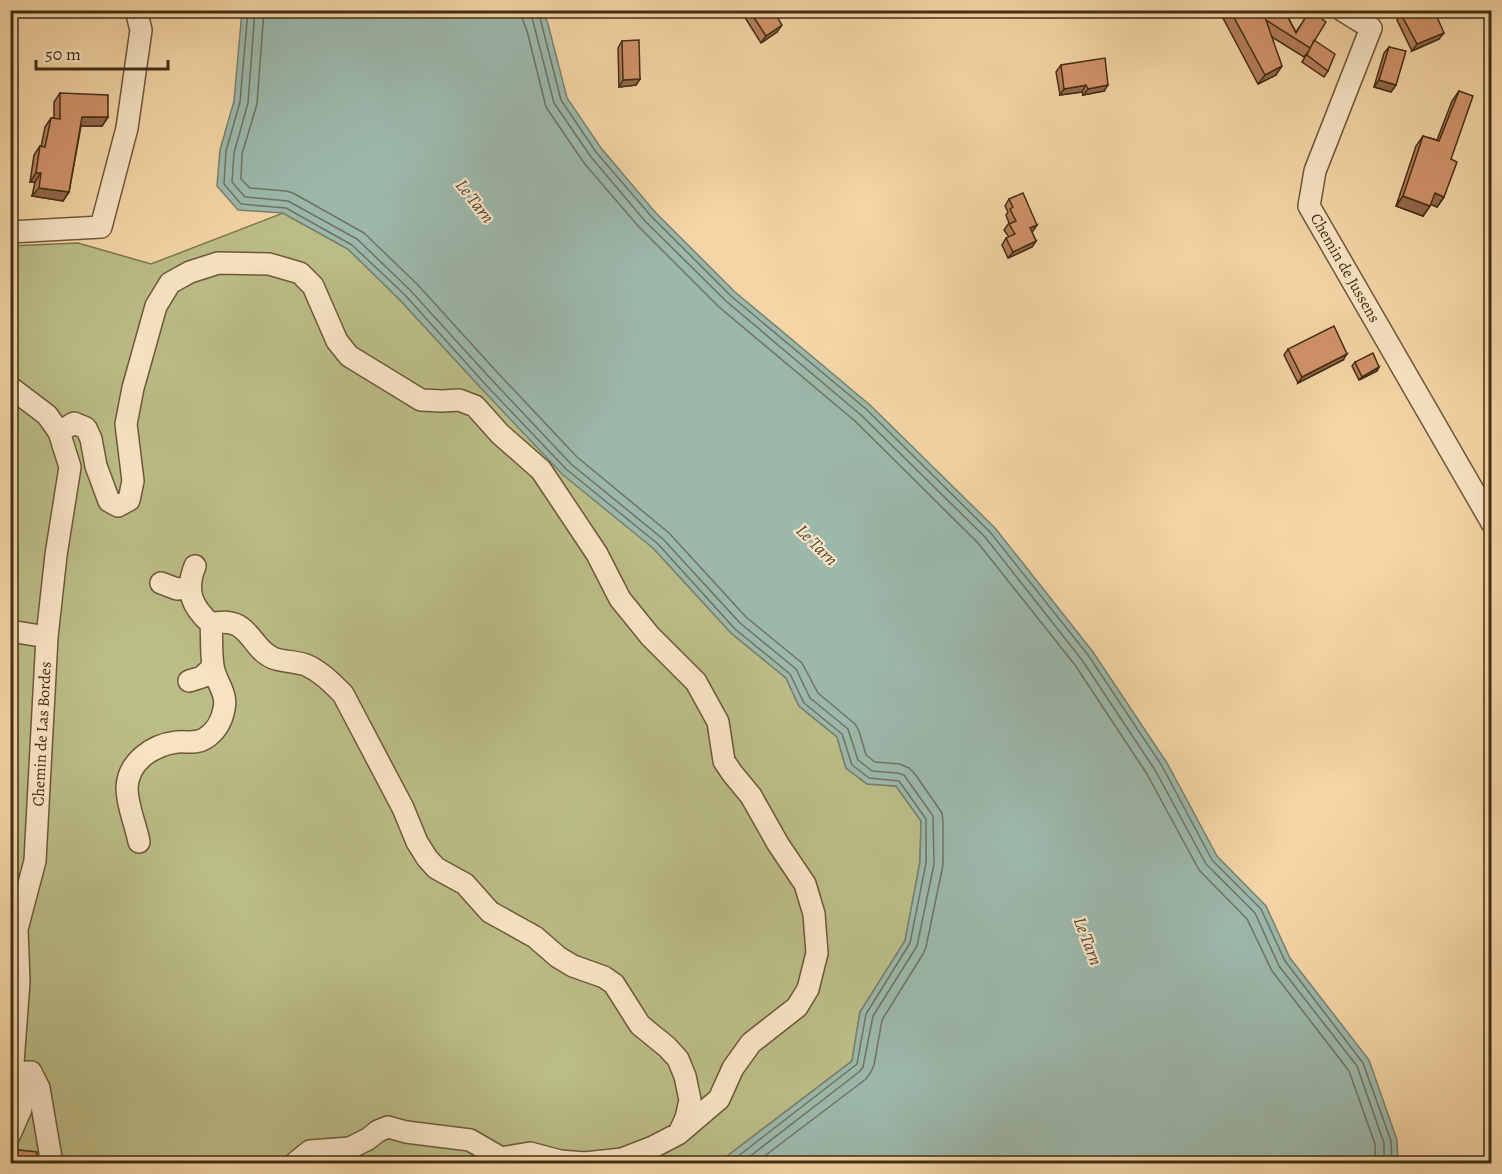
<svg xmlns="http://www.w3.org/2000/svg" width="1502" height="1174" font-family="Alegreya,serif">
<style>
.green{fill:#bbbd87;stroke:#7e764e;stroke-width:1.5}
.water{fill:#9cb8ab;stroke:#78816f;stroke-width:1.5}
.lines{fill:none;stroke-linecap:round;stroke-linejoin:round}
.shore{stroke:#6f7360;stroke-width:1.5}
.minor-casing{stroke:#6e5838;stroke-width:24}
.path{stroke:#422e14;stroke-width:3;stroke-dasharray:1.5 3;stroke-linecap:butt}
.minor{stroke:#f8e4c5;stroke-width:21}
.wall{fill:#b57e5c;stroke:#422e14;stroke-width:1.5}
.shaded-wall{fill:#93674b;stroke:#422e14;stroke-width:1.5}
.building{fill:#d2936b;stroke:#422e14;stroke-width:1.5}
.labels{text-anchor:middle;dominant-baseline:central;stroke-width:4.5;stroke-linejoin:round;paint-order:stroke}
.street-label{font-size:16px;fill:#422e14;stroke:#f8e4c5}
.water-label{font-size:18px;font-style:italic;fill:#544a32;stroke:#f8e4c5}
</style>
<rect width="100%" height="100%" fill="#f4d5a6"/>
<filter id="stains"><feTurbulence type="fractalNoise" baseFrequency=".00333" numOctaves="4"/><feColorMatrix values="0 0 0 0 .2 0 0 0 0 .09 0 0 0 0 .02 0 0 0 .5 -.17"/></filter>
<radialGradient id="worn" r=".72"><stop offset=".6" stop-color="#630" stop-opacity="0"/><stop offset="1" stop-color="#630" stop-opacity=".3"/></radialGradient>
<!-- green -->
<path class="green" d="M283 213 348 249 400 300 481 388 654 549 731 633 786 678 799 706 837 737 846 768 867 784 896 786 921 821 920 862 905 941 860 1012 852 1061 718 1163H11L10 246 78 243 151 264Z"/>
<!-- water -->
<path class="water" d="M242 11H543L548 24 567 98 601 148 655 212 735 292 870 405 995 528 1093 652 1167 763 1217 856 1266 906 1290 958 1369 1060 1397 1140 1398 1163H718L852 1061 860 1012 905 941 920 862 921 821 896 786 867 784 846 768 837 737 799 706 786 678 731 633 654 549 562 474 481 388 400 300 348 249 283 213 238 210 217 186 220 150 234 101Z"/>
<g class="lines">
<!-- shore -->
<path class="shore" d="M248 10 240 102 226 151 224 184 241 204 286 208 352 245 405 295 485 384 566 469 658 544 735 629 790 674 804 703 842 734 852 765 869 778 899 781 926 819V863L910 943 866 1014 857 1064 728 1164
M255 10 248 103 234 153 232 182 245 197 288 201 357 239 410 290 490 378 571 464 663 539 740 623 796 669 810 698 848 729 858 760 872 771 897 773 904 775 933 816 934 864 917 946 873 1016 863 1067 859 1072 740 1164
M264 10 257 104 242 154 241 179 250 188 286 191 293 193 364 233 417 284 497 372 577 457 669 533 746 617 802 663 818 693 855 724 859 731 866 755 875 762 900 764 909 768 915 774 942 813 943 822V865L926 947 923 954 882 1020 874 1065 871 1072 866 1079 754 1164
M521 10 522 18 527 31 546 107 584 163 639 227 719 307 855 421 978 543 1075 665 1147 774 1199 870 1247 919 1272 971 1349 1071 1375 1144V1164
M530 10 554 103 591 157 645 221 726 301 861 415 985 537 1082 660 1155 770 1206 864 1255 913 1279 966 1357 1066 1384 1143V1164
M538 10 561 100 596 152 651 216 731 296 866 409 990 532 1088 655 1162 766 1212 860 1261 909 1285 961 1363 1063 1391 1141 1392 1164"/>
<defs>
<path id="minor" d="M1342 10 1371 28 1315 171 1309 206 1492 523
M10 232 101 227 127 128 141 30 136 10
M10 387 47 415 59 432 70 467 56 555 47 637 35 861 17 929 19 982 10 1103
M59 432 74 423 86 428 91 439 96 466 109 501 118 506 129 500 133 481 126 424 133 388 156 306 170 283 190 272 218 263 269 264 300 273 313 286 337 341 349 356 421 400 442 401 459 400 475 406 500 434 541 470 597 554 620 599 650 636 696 682 718 722 724 761 732 773 751 796 778 844 805 884 814 914 817 953 808 989 797 1007 751 1043 733 1068 719 1099 678 1134 653 1147 622 1159 585 1163 560 1161 530 1153 501 1158 490 1164
M195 566C185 591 192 607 211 624 250 614 249 648 273 658 283 662 295 661 306 665 320 671 332 683 343 694L403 808 417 842 427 858 436 868 465 884 490 912 535 937 558 957 573 966 604 977 614 984 640 1025 667 1047 678 1059 685 1076 690 1100 686 1118 679 1133
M161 583 177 589 190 588
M10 631 47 637
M189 681 202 677 213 667
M139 842C136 825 127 806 127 788 128 762 152 745 177 742 186 741 196 744 204 739 215 733 222 721 224 709 228 693 215 681 213 666 211 652 212 638 211 624
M10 1134 21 1109 23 1086 26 1072H31L39 1088 52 1164
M294 1164 310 1151 350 1148 368 1139 378 1131 388 1127 406 1132 470 1140 501 1158"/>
</defs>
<!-- minor casing -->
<use href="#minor" class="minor-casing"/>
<!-- path -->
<path class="path" d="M10 811 18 802"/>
<!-- minor -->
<use href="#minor" class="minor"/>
</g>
<!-- wall -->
<path class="wall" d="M747 10H773L777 32 761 43 744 16Z
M1228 10H1284L1296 32 1311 10 1315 40 1328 71 1324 77 1302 62 1308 52 1304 57 1272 37 1276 75 1258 84 1223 18Z
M1401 14 1439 39 1412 51 1397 20Z
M622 41 640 79 636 85 619 87 618 48Z
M1389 47 1396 85 1391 92 1374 87 1384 53Z
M1061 65 1104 91 1083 95 1082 92 1060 95 1056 72Z
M1459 91 1451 159 1444 197 1437 207 1431 204 1423 216 1396 206 1416 146 1423 136 1437 140 1452 101Z
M60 93 108 117 102 126H81L69 192 63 201 32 196 35 182H30L34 155 40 146 41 147 45 127 51 118H54V102Z
M1009 199 1037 225 1032 232 1036 241 1032 247 1008 258 1002 245 1006 238 1009 237 1004 230 1009 223 1006 215 1008 212 1005 206Z
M1288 349 1343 360 1298 383 1284 355Z
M1355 362 1379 367 1377 371 1359 380 1352 366Z"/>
<!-- shaded-wall -->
<path class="shaded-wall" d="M782 25 777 32 761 43 766 36Z
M1444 33 1439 39 1412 51 1417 44Z
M1282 66 1276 75 1258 84 1265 75Z
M640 79 636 85 619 87 623 80Z
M1379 80 1396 85 1391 92 1374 87Z
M1086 85 1082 92 1060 95 1064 89Z
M1108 85 1104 91 1083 95 1088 89Z
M82 117H108L102 126H76Z
M36 173H41L35 182H30Z
M39 188 69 192 63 201 32 196Z
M1435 193 1444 197 1437 207 1428 203Z
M1403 196 1430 206 1423 216 1396 206Z
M1037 225 1033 231 1025 234 1030 228Z
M1036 241 1032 247 1008 258 1013 252Z
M1347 354 1343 360 1298 383 1302 377Z
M1379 367 1377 371 1359 380 1362 377Z"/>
<!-- building -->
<path class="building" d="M749 10H773L782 25 766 36Z
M1230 10H1284L1296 33 1310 10 1326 22 1310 48 1266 20 1282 66 1265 75Z
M1408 10H1434L1444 33 1417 44 1401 14Z
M639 40 640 79 623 80 622 41Z
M1314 40 1335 54 1328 71 1307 55Z
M1389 47 1406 51 1396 85 1379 80Z
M1105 58 1108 85 1088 89 1086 85 1064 89 1061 65Z
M1459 91 1473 96 1451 159 1457 162 1444 197 1435 193 1430 206 1403 196 1423 136 1439 141Z
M60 93 108 95V117H82L69 192 39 188 41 173H36L40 146 45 147 51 118 60 119Z
M1023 193 1037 225 1030 228 1036 241 1013 252 1006 238 1015 234 1009 224 1016 221 1010 209 1013 207 1009 199Z
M1334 326 1347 354 1302 377 1288 349Z
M1373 353 1379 367 1362 377 1355 362Z
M10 1149 37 1152 36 1164H10Z"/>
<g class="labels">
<!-- street labels -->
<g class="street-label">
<text transform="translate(1345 268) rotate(60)">Chemin de Jussens</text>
<text transform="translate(42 734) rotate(-87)">Chemin de Las Bordes</text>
</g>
<!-- water labels -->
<g class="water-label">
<text transform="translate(475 201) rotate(52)">Le Tarn</text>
<text transform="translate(817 545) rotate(45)">Le Tarn</text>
<text transform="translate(1088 941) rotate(69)">Le Tarn</text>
</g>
</g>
<!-- margin -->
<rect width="1502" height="1174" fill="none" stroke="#f4d5a6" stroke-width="36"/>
<rect x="12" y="12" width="1478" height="1150" fill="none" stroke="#422e14" stroke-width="3"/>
<rect x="18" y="18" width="1466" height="1138" fill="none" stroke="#422e14" stroke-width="1.5"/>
<!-- scale -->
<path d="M36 60v9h132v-9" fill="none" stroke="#422e14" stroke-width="3"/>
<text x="45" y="60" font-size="18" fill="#422e14" stroke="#f8e4c5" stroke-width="4.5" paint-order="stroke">50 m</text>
<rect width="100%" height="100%" filter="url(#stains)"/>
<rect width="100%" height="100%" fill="url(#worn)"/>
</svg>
